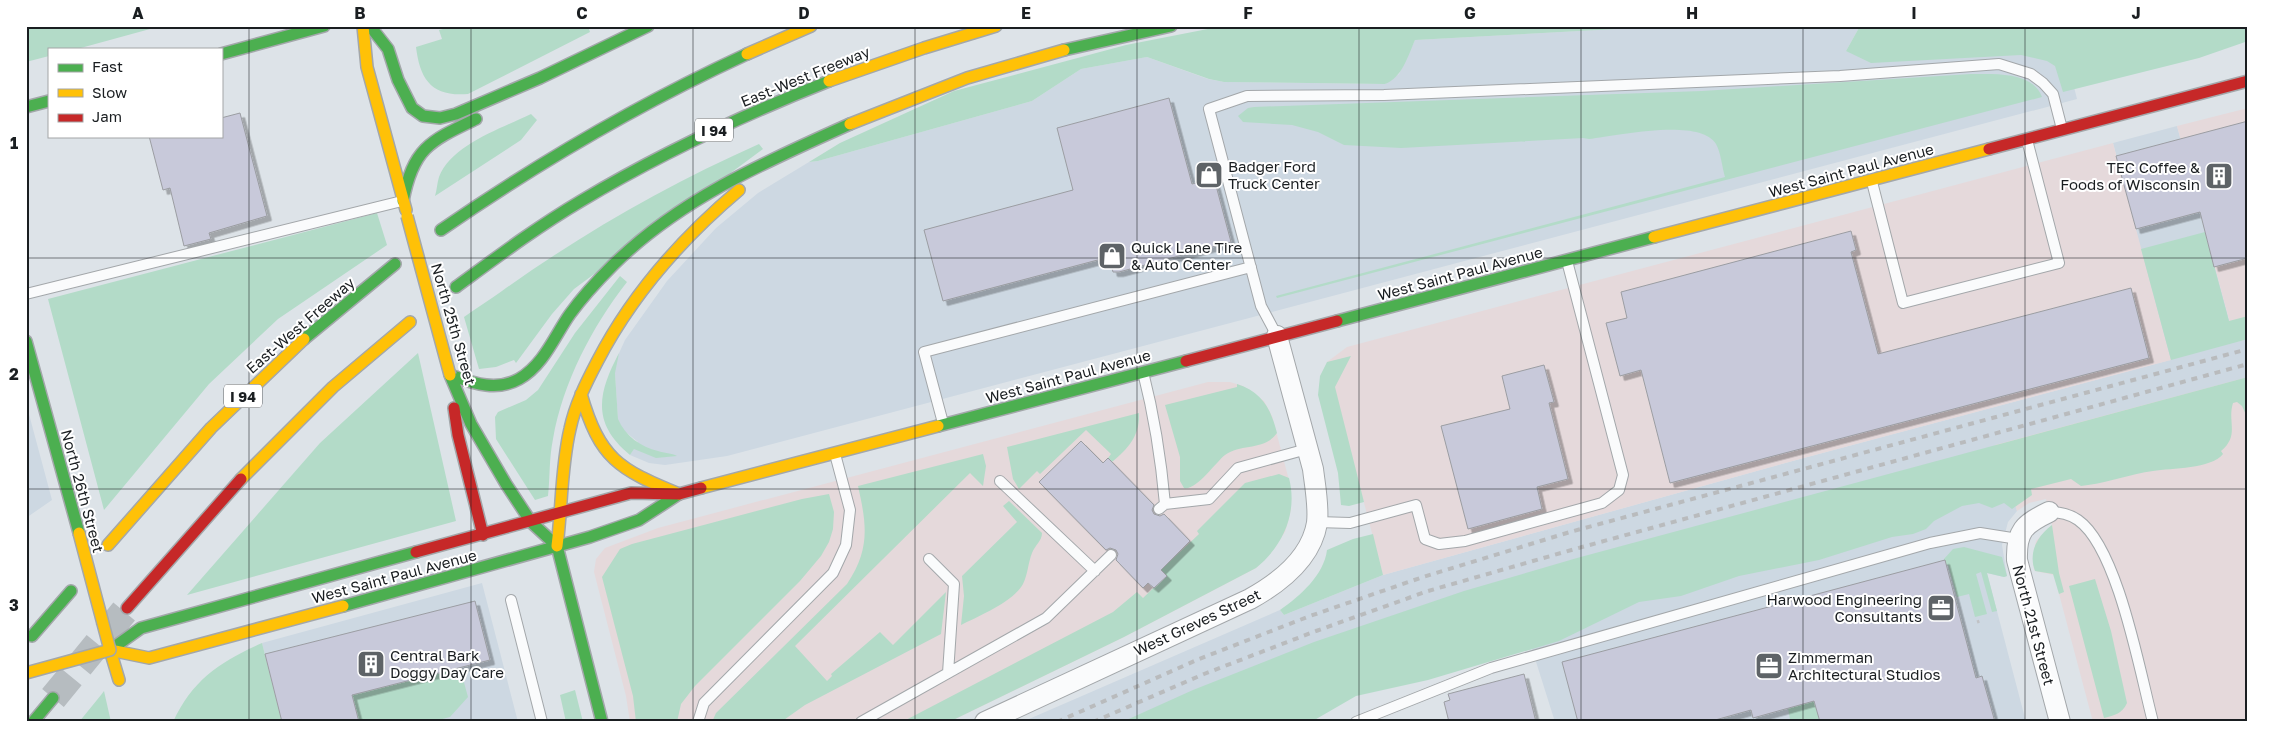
<svg xmlns="http://www.w3.org/2000/svg" width="2274" height="748" font-family="'Golos Text',sans-serif">
<style>
.built{fill:#cdd8e2}
.industrial{fill:#e5d9db}
.green{fill:#b3dbc8}
.building{fill:#c8c9da;stroke:#9b9da2;filter:url(#shadow)}
.lines{fill:none;stroke-linecap:round;stroke-linejoin:round}
.highway-tunnel{stroke:#b6bcc0;stroke-width:28;stroke-dasharray:28 14;stroke-linecap:butt}
.lane-casing{stroke:#a3a7aa;stroke-width:12}
.street-casing{stroke:#a3a7aa;stroke-width:22}
.fast-casing{stroke:#a3a7aa;stroke-width:14}
.slow-casing{stroke:#a3a7aa;stroke-width:14}
.jam-casing{stroke:#a3a7aa;stroke-width:14}
.path{stroke:#c0c2c5;stroke-width:3;stroke-dasharray:2.5 4;stroke-linecap:butt}
.lane{stroke:#fafbfc;stroke-width:10}
.street{stroke:#fafbfc;stroke-width:20}
.fast{stroke:#4caf50;stroke-width:11}
.slow{stroke:#ffc107;stroke-width:11}
.jam{stroke:#c62828;stroke-width:11}
.rail{stroke:#b9bbbd;stroke-width:4;stroke-dasharray:6 6;stroke-linecap:butt}
.slow-bridge-casing{stroke:#a3a7aa;stroke-width:14;stroke-linecap:butt}
.slow-bridge{stroke:#ffc107;stroke-width:11}
.grid{fill:none;stroke:#1a1e21;stroke-width:1;stroke-opacity:0.55}
.labels{text-anchor:middle;dominant-baseline:central;stroke-width:4;stroke-linejoin:round;paint-order:stroke}
.shield{fill:#fff;stroke:#5f6264;stroke-width:1}
.shield-label{font-size:14px;font-weight:bold;fill:#1a1e21}
.street-label{font-size:15px;fill:#1a1e21;stroke:#fff}
.poi-label{font-size:15px;fill:#1a1e21;stroke:#fff;text-anchor:start}
.neatline{fill:none;stroke:#1a1e21;stroke-width:2}
.grid-label{font-size:16px;text-anchor:middle;font-weight:bold;fill:#1a1e21}
</style>
<defs>
<filter id="shadow"><feDropShadow dx="4.5" dy="4.5" stdDeviation="0" flood-color="#0004"/></filter>
</defs>
<rect width="100%" height="100%" fill="#dde3e8"/>
<!-- built -->
<path class="built" d="M1672 26H1860L1846 51 2064 47 2077 99 727 456 665 465 649 463 630 455 638 442 622 429 618 420 615 373V362L625 340 667 281 716 228 758 193 809 162 818 161 1032 101 1081 69 1147 57 1208 79 1224 82 1385 84 1399 74 1415 40Z
M2177 126 2235 342 2248 339V417L2016 506 2017 511 2008 522 2002 545 2007 576 2004 577 1987 573 2026 722H1555L1532 649 1213 722H1022L1280 610 1284 615 1383 575 1800 459 2170 360 2113 143Z
M26 403 52 500 26 518Z
M482 583 518 722H282L262 643Z"/>
<!-- industrial -->
<path class="industrial" d="M2248 108V339L2235 342 2177 126Z
M2113 143 2171 360 1800 459 1383 575 1327 362 1347 347Z
M2248 377V722H2093L2054 575 2035 571 2034 569 2033 557 2036 541 2052 525 2046 499 2029 503 2017 511 1995 445Z
M1208 382H1230L1243 386 1264 401 1272 416 1290 484 1291 510 1285 532 1271 553 1256 568 1124 637 949 722H630L626 696 594 572 596 559 605 548 658 528Z"/>
<!-- green -->
<path class="green" d="M26 26H161L77 49H49V56L26 62Z
M455 26H588L590 32 468 94C432 97 420 80 416 47L442 39 439 30Z
M1223 26H1672L1415 40C1408 56 1402 78 1385 84L1224 82 1209 79 1147 57 1081 69 1032 101 818 161 809 162 840 143 954 91 1126 45Z
M1860 26H2248V41L2199 58 2063 92 2055 66 2047 61 2021 55 1871 63 1846 51Z
M1971 74C1993 74 2033 71 2042 97L1277 298 1276 296 1725 177C1722 167 1721 153 1716 144 1700 117 1616 136 1589 139L1583 138 1401 148 1344 145 1318 132 1292 125 1243 122 1238 116 1248 108 1254 107 1702 91Z
M531 114 537 120 521 140 435 196C437 190 437 183 439 177 451 145 502 128 531 114Z
M759 144 763 149 574 289 552 314 516 363 514 360 496 367 479 369 464 317C476 308 490 300 502 291 583 233 669 184 759 144Z
M377 213 387 245 278 319 209 384 104 510 48 299Z
M2205 232 2229 321 2248 316V339L2171 360 2141 249Z
M620 276 627 282C592 327 563 382 553 439 549 458 550 477 548 496L535 500 496 439 495 417 498 412 526 400 538 390 575 333Z
M418 353 456 521 187 595 320 443Z
M619 353 615 373 618 419C625 436 641 447 658 451 664 453 672 453 677 456L656 458 634 449 630 455C591 423 598 393 619 353Z
M1351 356 1335 387 1364 502 1349 506 1341 505 1338 473 1318 395 1320 376 1327 362Z
M2248 377V419L2242 406 2237 402 2233 403C2227 422 2240 435 2221 451L2223 454C2211 469 2172 468 2153 471 2131 474 2110 482 2088 485L2081 486 2071 479 2031 489 2032 495 2012 509 2004 503 1992 508 1979 503 1962 506 1934 521 1926 529 1913 534 1892 537 1819 560 1739 576 1681 596 1639 602 1559 641 1428 680 1356 696 1311 722H1122L1193 690 1314 642 1464 591 1577 558Z
M1237 384C1262 392 1271 409 1277 433 1264 451 1242 443 1225 455 1215 463 1196 491 1184 488L1180 481V457L1165 405 1237 387Z
M1139 413C1140 435 1129 448 1112 462L1108 458 1111 454 1086 430 1040 474 1037 471 1019 489 1013 479 1007 447Z
M983 454 986 466 983 486 970 473 795 646 827 681 832 676 831 674 880 632 893 645 946 592 941 634 805 705 781 722H712L716 713 847 584C870 549 867 526 858 486Z
M1279 474 1289 478C1298 513 1283 546 1256 568L1124 637 949 722H902L1113 612 1137 592 1143 598 1166 576 1161 570 1199 534 1197 531 1245 483Z
M829 494 834 512 833 529 829 542 821 556 800 581 695 686 681 704 677 722H636L633 696 602 577 620 549 632 544 802 499Z
M1009 501 1042 533C1042 541 1035 545 1032 553 1028 563 1028 574 1023 584 1013 602 979 616 961 625L964 596 962 576 1017 522 1003 506Z
M2052 525 2059 573 2064 592 2059 594 2053 574 2035 571C2028 553 2037 536 2052 525Z
M1373 534 1383 575 1284 615 1280 610C1300 596 1324 575 1327 550L1353 539Z
M1964 547 2002 557 2007 576 2004 577 1987 573 1997 611 1992 612 1981 572 1976 574 1987 614 1975 617 1969 594 1957 597 1948 565H1946L1944 559 1953 549Z
M2095 579 2111 631 2127 703C2122 714 2115 715 2104 718L2069 586Z
M262 643 282 722H173C193 679 220 662 262 643Z
M460 668 468 697 450 717 431 722H359L352 695Z
M575 690 583 722H566L560 695Z
M104 691 111 722H79L101 695Z
M1818 696 1820 722 1790 720 1788 708 1804 704Z"/>
<!-- building -->
<path class="building" d="M1169 98 1192 184 1214 178 1231 242 1119 272H1113L1109 257 943 301 924 230 1073 190 1057 128Z
M240 113 267 216 209 233 211 239 184 246 170 188 163 190 149 136H221V118Z
M2248 121V258L2214 267 2200 212 2136 229 2116 156Z
M1851 231 1856 250 1851 252 1878 354 2131 288 2149 358 1670 483 1641 370 1620 376 1606 323 1627 318 1621 292Z
M1544 365 1554 402 1549 403 1568 479 1537 487 1542 509 1468 529 1441 426 1510 409 1502 376Z
M1081 441 1103 463 1108 458 1154 505 1152 510 1154 514 1160 516 1164 514 1190 541 1161 570 1167 576 1154 588 1148 583 1143 588 1116 560 1118 554 1116 550 1110 548 1106 550 1039 482Z
M1945 560 1976 678 1982 676 1995 722H1820L1814 701 1753 718 1751 710 1708 722H1578L1562 662Z
M475 601 490 660 352 695 359 722H282L265 654Z
M1524 674 1536 722H1449L1444 702 1450 700 1448 694Z"/>
<g class="lines">
<!-- highway-tunnel -->
<path class="highway-tunnel" d="M53 698 127 608"/>
<defs>
<path id="lane" d="M1872 182 1903 303 2059 263 2027 140
M26 294 402 201
M1276 334 1261 306 1209 109 1247 96 1384 95 1840 76 1999 64 2031 74 2043 83 2053 94 2062 129
M1143 372C1154 415 1161 459 1165 504
M943 423 924 352 1251 267
M1000 481 1095 571
M1159 509 1165 504 1209 499 1238 468 1307 449
M2049 512C2059 512 2068 513 2078 520 2118 548 2140 673 2153 722
M1317 522 1350 523 1416 505 1425 539 1439 544 1465 541 1602 503 1619 490 1623 475 1567 261
M929 559 954 584 948 673
M511 600 542 722
M698 722 704 703 833 573 846 545 850 510 835 454
M861 722 1046 618 1111 555
M1356 722 1491 668 1930 543 1980 533 2018 539"/>
<path id="street" d="M2049 512C2024 524 2016 531 2017 560L2060 722
M985 722 1250 599C1279 583 1311 559 1317 523 1319 506 1315 486 1313 469L1277 336"/>
<path id="fast" d="M370 26 388 49 398 80 412 108 423 116 440 118 456 114 540 78 648 26
M1064 50 1171 26
M221 54 324 26
M26 107 49 101
M403 201C413 148 430 141 476 119
M441 230C538 163 639 104 747 54
M456 287C497 257 537 227 581 201 660 154 743 115 829 81
M1337 321 1654 237
M304 339 395 264
M26 341 79 533
M450 375 471 424 506 484 531 522 557 546 602 722
M450 375C473 383 496 392 519 379 544 365 555 335 570 314 583 296 598 280 613 265 680 199 765 162 850 124
M938 426 1186 361
M343 606 590 537 639 520 679 494
M32 636 71 591
M110 650 141 628 416 552
M33 722 53 698"/>
<path id="slow" d="M363 26 367 67 406 210
M747 54 811 26
M829 81 924 48 996 26
M850 124 967 78 1064 50
M1654 237 1989 149
M581 394C600 459 618 469 679 494
M241 479 333 387 410 322
M701 488 938 426
M108 545 211 428 304 339
M557 546C562 507 561 467 570 429 575 405 586 383 597 362 632 294 681 239 739 190
M110 650 149 658 343 606
M110 650 119 680"/>
<path id="jam" d="M1989 149 2248 81
M1186 361 1337 321
M454 408 458 435 483 535
M416 552 631 493 679 494 701 488
M127 608 241 479"/>
</defs>
<!-- lane casing -->
<use href="#lane" class="lane-casing"/>
<!-- street casing -->
<use href="#street" class="street-casing"/>
<!-- fast casing -->
<use href="#fast" class="fast-casing"/>
<!-- slow casing -->
<use href="#slow" class="slow-casing"/>
<!-- jam casing -->
<use href="#jam" class="jam-casing"/>
<!-- path -->
<path class="path" d="M1977 622 1983 620"/>
<!-- lane -->
<use href="#lane" class="lane"/>
<!-- street -->
<use href="#street" class="street"/>
<!-- fast -->
<use href="#fast" class="fast"/>
<!-- slow -->
<use href="#slow" class="slow"/>
<!-- jam -->
<use href="#jam" class="jam"/>
<!-- rail -->
<path class="rail" d="M1057 722 1199 659 1310 616 1423 577 1570 532 2248 349
M1093 722 1204 674 1316 631 1428 591 1575 549 2248 364"/>
<defs>
<path id="slow-bridge" d="M407 216 450 375
M26 673 110 650 79 533"/>
</defs>
<!-- slow-bridge casing -->
<use href="#slow-bridge" class="slow-bridge-casing"/>
<!-- slow-bridge -->
<use href="#slow-bridge" class="slow-bridge"/>
</g>
<!-- grid -->
<path class="grid" d="M249 26V722M471 26V722M693 26V722M915 26V722M1137 26V722M1359 26V722M1581 26V722M1803 26V722M2025 26V722M26 258H2248M26 489H2248"/>
<!-- icons -->
<defs>
<symbol id="shop-square" viewBox="-11 -11 22 22"><rect x="-9" y="-9" width="18" height="18" rx="4" fill="#5e6367" stroke="#fff"/><path d="M-5-2.5h2.3a2.7 3.5 0 0 1 5.4 0H5L5.5 6h-11ZM-1.5-2.5h3a1.5 2.3 0 0 0-3 0Z" fill="#fff"/></symbol>
<symbol id="building-square" viewBox="-11 -11 22 22"><rect x="-9" y="-9" width="18" height="18" rx="4" fill="#5e6367" stroke="#fff"/><path d="M-4-6H4V6H1V3H-1V6H-4ZM-2.5-4.3h1.7v1.8h-1.7ZM.8-4.3h1.7v1.8H.8ZM-2.5-1h1.7V.8h-1.7ZM.8-1h1.7V.8H.8Z" fill="#fff"/></symbol>
<symbol id="office-square" viewBox="-11 -11 22 22"><rect x="-9" y="-9" width="18" height="18" rx="4" fill="#5e6367" stroke="#fff"/><path d="M-6-3h4V-5.5h4V-3h4V5H-6ZM-1-4.5V-3h2v-1.5ZM-6 0V1H6V0Z" fill="#fff"/></symbol>
</defs>
<g fill-rule="evenodd">
<use href="#shop-square" x="1193" y="159" width="32" height="32"/>
<use href="#building-square" x="2203" y="160" width="32" height="32"/>
<use href="#shop-square" x="1096" y="240" width="32" height="32"/>
<use href="#office-square" x="1925" y="592" width="32" height="32"/>
<use href="#building-square" x="355" y="648" width="32" height="32"/>
<use href="#office-square" x="1753" y="650" width="32" height="32"/>
</g>
<g class="labels">
<!-- shield labels -->
<g class="shield">
<rect x="695" y="118.5" width="38" height="23" rx="4"/>
<rect x="224" y="384.5" width="38" height="23" rx="4"/>
</g>
<g class="shield-label">
<text x="714" y="130">I 94</text>
<text x="243" y="396">I 94</text>
</g>
<!-- street labels -->
<g class="street-label">
<text transform="translate(805 76) rotate(-22)">East-West Freeway</text>
<text transform="translate(1851 170) rotate(-15)">West Saint Paul Avenue</text>
<text transform="translate(1460 273) rotate(-15)">West Saint Paul Avenue</text>
<text transform="translate(454 324) rotate(74)">North 25th Street</text>
<text transform="translate(300 325) rotate(-41)">East-West Freeway</text>
<text transform="translate(1068 376) rotate(-15)">West Saint Paul Avenue</text>
<text transform="translate(83 491) rotate(75)">North 26th Street</text>
<text transform="translate(394 576) rotate(-15)">West Saint Paul Avenue</text>
<text transform="translate(1197 622) rotate(-25)">West Greves Street</text>
<text transform="translate(2034 625) rotate(75)">North 21st Street</text>
</g>
<!-- poi labels -->
<g class="poi-label">
<text x="1228" y="166">Badger Ford<tspan x="1228" dy="17">Truck Center</tspan></text>
<text x="2200" y="167" text-anchor="end">TEC Coffee &amp;<tspan x="2200" dy="17">Foods of Wisconsin</tspan></text>
<text x="1131" y="247">Quick Lane Tire<tspan x="1131" dy="17">&amp; Auto Center</tspan></text>
<text x="1922" y="599" text-anchor="end">Harwood Engineering<tspan x="1922" dy="17">Consultants</tspan></text>
<text x="390" y="655">Central Bark<tspan x="390" dy="17">Doggy Day Care</tspan></text>
<text x="1788" y="657">Zimmerman<tspan x="1788" dy="17">Architectural Studios</tspan></text>
</g>
</g>
<!-- border -->
<rect width="2274" height="748" fill="none" stroke="#ffffff" stroke-width="55"/>
<!-- legend -->
<rect x="48" y="48" width="175" height="90" fill="#ffffff" stroke="#a3a5a6"/>
<rect x="58" y="64" width="25" height="8" fill="#4caf50" stroke="#a3a5a6"/>
<text x="92" y="72" font-size="15" fill="#1a1e21">Fast</text>
<rect x="58" y="89" width="25" height="8" fill="#ffc107" stroke="#a3a5a6"/>
<text x="92" y="98" font-size="15" fill="#1a1e21">Slow</text>
<rect x="58" y="114" width="25" height="8" fill="#c62828" stroke="#a3a5a6"/>
<text x="92" y="122" font-size="15" fill="#1a1e21">Jam</text>
<rect x="28" y="28" width="2218" height="692" class="neatline"/>
<g class="grid-label">
<text x="138" y="19">A</text>
<text x="360" y="19">B</text>
<text x="582" y="19">C</text>
<text x="804" y="19">D</text>
<text x="1026" y="19">E</text>
<text x="1248" y="19">F</text>
<text x="1470" y="19">G</text>
<text x="1692" y="19">H</text>
<text x="1914" y="19">I</text>
<text x="2136" y="19">J</text>
<text x="14" y="149">1</text>
<text x="14" y="380">2</text>
<text x="14" y="611">3</text>
</g>
</svg>
